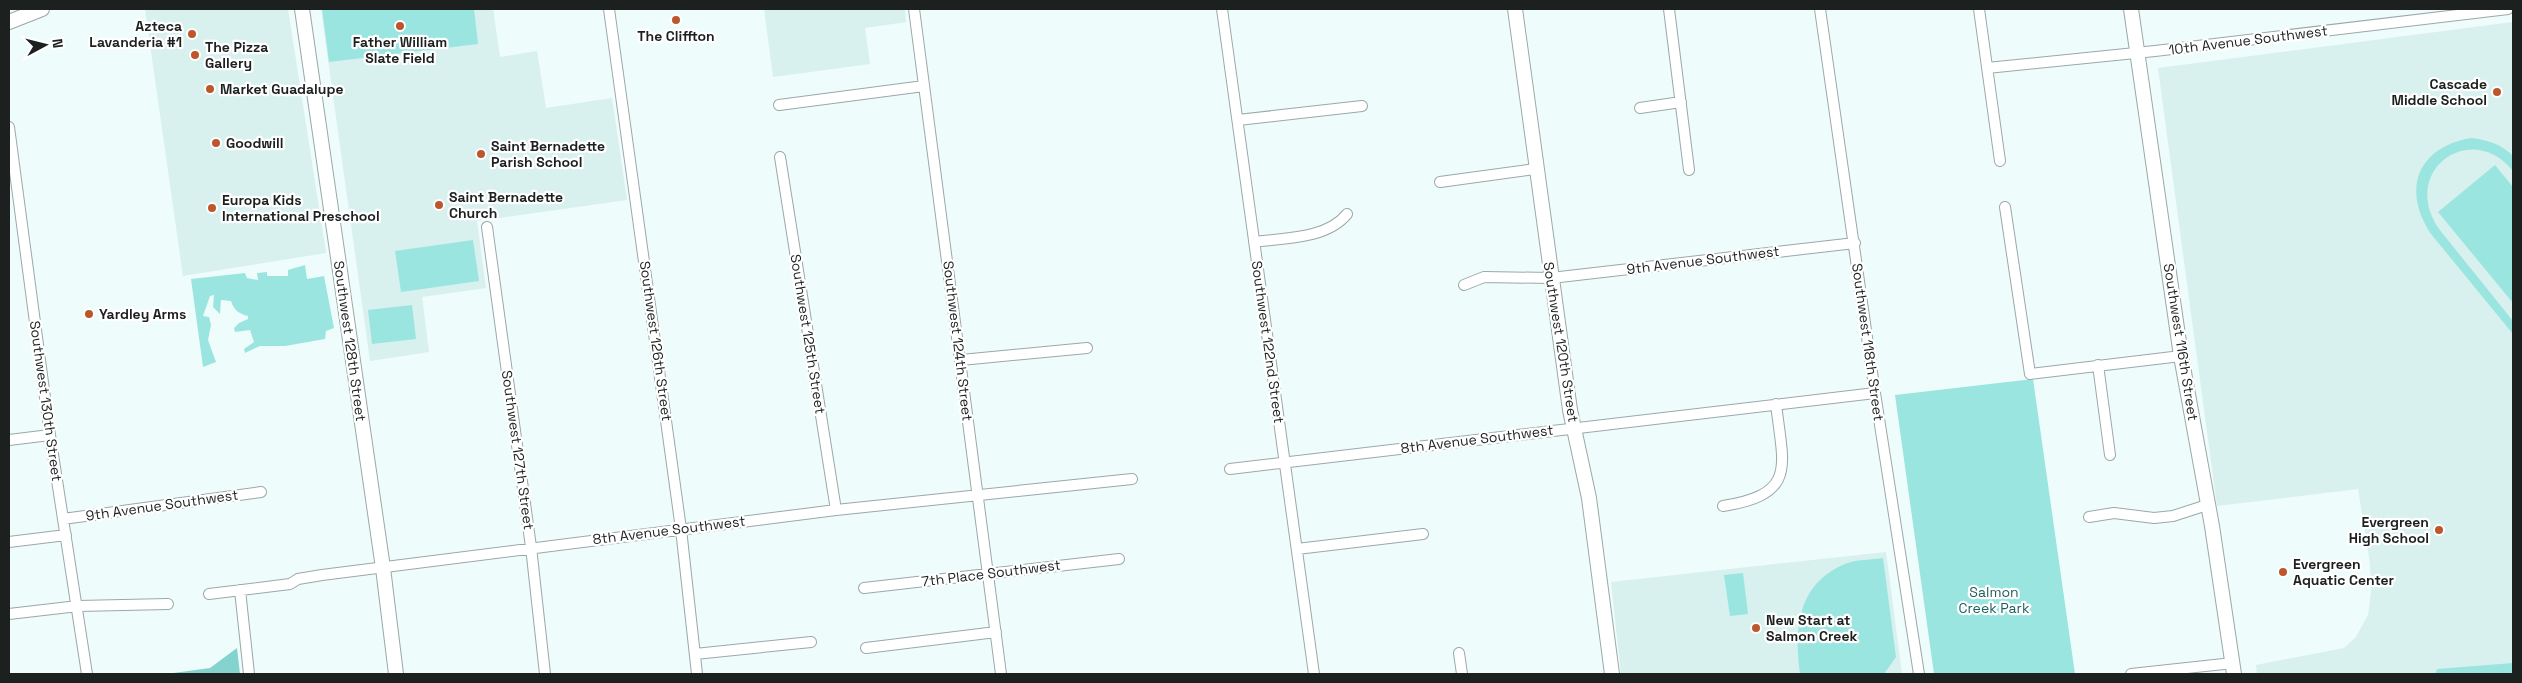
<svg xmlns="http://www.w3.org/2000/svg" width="2522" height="683" font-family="'Space Grotesk',sans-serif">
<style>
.built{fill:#d8f0ee}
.green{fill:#9be5e0}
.forest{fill:#84d3cf}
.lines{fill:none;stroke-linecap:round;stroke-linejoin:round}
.street-casing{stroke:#9ba8a7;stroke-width:12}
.secondary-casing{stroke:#9ba8a7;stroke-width:16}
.street{stroke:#fff;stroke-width:10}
.secondary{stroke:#fff;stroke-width:14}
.poi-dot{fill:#bd562c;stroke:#fff;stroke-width:2}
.labels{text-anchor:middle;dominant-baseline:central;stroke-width:4.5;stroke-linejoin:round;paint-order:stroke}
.poi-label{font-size:14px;font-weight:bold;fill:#1c2120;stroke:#fff;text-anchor:start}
.street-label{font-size:14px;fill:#1c2120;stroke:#fff}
.park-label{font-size:14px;fill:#1d5f5c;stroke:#fff}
</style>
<rect width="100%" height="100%" fill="#eefcfb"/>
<!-- built -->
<path class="built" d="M145 9H288L326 253 183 276Z
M321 9H493L500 57 537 51 546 108 612 98 627 200 477 221 486 288 422 297 429 352 370 361Z
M764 9H905L906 22 865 28 870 64 773 77Z
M2513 22V674H2257L2256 665 2344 648 2356 637 2368 615 2371 592 2370 563 2358 489 2217 506 2158 68Z
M1886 552 1902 674H1621L1611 582Z"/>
<!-- green -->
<path class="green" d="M322 9H474L478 44 329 62Z
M2471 138C2488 140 2501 144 2513 156V171C2471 119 2399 171 2439 229L2513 321V334L2431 234C2401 189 2418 147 2471 138Z
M2495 165 2513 187V303L2438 212Z
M473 240 479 281 401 292 395 251Z
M305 265 307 279 324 276 334 328 326 331 325 339 285 346H260L245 353 244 349 254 342 250 330 235 332 234 328 239 323 248 319V316C239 314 234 310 231 301L221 300 220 314 213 307 214 295 210 296 203 316 209 317 211 325 208 340 216 362 203 367 191 279 245 273 247 278 258 280 257 273 267 272V276H288V270Z
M412 305 416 339 372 344 368 310Z
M2033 379 2075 674H1934L1895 395Z
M1883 558 1896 657 1884 674H1800C1794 629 1797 584 1845 564 1856 559 1872 560 1883 558Z
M1743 573 1748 614 1730 616 1724 575Z
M2513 663V674H2435L2437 669Z"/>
<!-- forest -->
<path class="forest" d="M237 648 240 674H166L210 668Z"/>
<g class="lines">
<defs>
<path id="street" d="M609 9 681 529 697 674
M914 9 1001 674
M1222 9 1314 674
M1669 9 1689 170
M1820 9 1875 393 1919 674
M1979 9 2000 161
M1987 68 2155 51 2508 9
M779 105 924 86
M1640 108 1681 102
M1238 120 1362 106
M9 127 50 435 87 674
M780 157 836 510
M1440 182 1535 169
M2005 207 2030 374 2181 356
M487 227 531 547 545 674
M1254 242C1284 238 1327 239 1347 214
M1464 285 1484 277 1551 278 1855 243
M961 360 1087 348
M2098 365 2110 455
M9 440 50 435
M1230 469 1875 393
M1723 506C1798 494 1783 466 1776 404
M2089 517 2114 513 2154 518 2173 516 2207 505
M63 519 261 492
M9 542 66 535
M1297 549 1423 534
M864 588 1119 559
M240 590 249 674
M209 594 290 584 298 579 322 575 836 510 1132 479
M9 614 78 606 168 604
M866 648 996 632
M1459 653 1462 674
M695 654 811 642
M2131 674 2233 663"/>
<path id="secondary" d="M302 9 383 568 396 674
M1515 9 1570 410 1589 498 1612 674
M2131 9 2181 356 2212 526 2234 674
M9 22 42 9"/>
</defs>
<!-- street casing -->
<use href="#street" class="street-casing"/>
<!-- secondary casing -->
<use href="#secondary" class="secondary-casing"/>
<!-- street -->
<use href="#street" class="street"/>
<!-- secondary -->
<use href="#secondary" class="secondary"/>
</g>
<!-- markers -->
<g class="poi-dot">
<circle cx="676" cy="20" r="5"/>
<circle cx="400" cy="26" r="5"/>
<circle cx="192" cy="34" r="5"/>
<circle cx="195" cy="55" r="5"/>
<circle cx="210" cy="89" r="5"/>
<circle cx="2497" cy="92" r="5"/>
<circle cx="216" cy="143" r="5"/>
<circle cx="481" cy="154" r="5"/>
<circle cx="439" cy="205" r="5"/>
<circle cx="212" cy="208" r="5"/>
<circle cx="89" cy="314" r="5"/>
<circle cx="2439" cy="530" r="5"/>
<circle cx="2283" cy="572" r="5"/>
<circle cx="1756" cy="628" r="5"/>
</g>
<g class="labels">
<!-- poi labels -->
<g class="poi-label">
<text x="182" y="26" text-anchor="end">Azteca<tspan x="182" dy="16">Lavanderia #1</tspan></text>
<text x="676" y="36" text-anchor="middle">The Cliffton</text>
<text x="400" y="42" text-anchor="middle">Father William<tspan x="400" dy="16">Slate Field</tspan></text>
<text x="205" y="47">The Pizza<tspan x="205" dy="16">Gallery</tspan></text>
<text x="2487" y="84" text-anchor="end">Cascade<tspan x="2487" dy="16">Middle School</tspan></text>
<text x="220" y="89">Market Guadalupe</text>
<text x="226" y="143">Goodwill</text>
<text x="491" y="146">Saint Bernadette<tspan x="491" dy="16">Parish School</tspan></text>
<text x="449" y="197">Saint Bernadette<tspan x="449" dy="16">Church</tspan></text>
<text x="222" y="200">Europa Kids<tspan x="222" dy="16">International Preschool</tspan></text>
<text x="99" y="314">Yardley Arms</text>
<text x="2429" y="522" text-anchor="end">Evergreen<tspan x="2429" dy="16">High School</tspan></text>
<text x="2293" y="564">Evergreen<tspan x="2293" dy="16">Aquatic Center</tspan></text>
<text x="1766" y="620">New Start at<tspan x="1766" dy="16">Salmon Creek</tspan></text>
</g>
<!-- street labels -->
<g class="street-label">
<text transform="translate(2248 40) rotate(-7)">10th Avenue Southwest</text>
<text transform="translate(1703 260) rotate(-7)">9th Avenue Southwest</text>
<text transform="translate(808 334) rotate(81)">Southwest 125th Street</text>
<text transform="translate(350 341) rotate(82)">Southwest 128th Street</text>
<text transform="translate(656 341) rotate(82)">Southwest 126th Street</text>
<text transform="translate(958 341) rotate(83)">Southwest 124th Street</text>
<text transform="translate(1268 342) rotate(82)">Southwest 122nd Street</text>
<text transform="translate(1561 342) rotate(81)">Southwest 120th Street</text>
<text transform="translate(1868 342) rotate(82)">Southwest 118th Street</text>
<text transform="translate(2181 342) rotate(81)">Southwest 116th Street</text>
<text transform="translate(46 401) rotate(82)">Southwest 130th Street</text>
<text transform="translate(1477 439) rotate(-7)">8th Avenue Southwest</text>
<text transform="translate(518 450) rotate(82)">Southwest 127th Street</text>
<text transform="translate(162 505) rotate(-8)">9th Avenue Southwest</text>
<text transform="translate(669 530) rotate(-7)">8th Avenue Southwest</text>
<text transform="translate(991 573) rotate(-7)">7th Place Southwest</text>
</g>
<!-- park labels -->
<g class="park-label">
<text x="1994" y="592">Salmon<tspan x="1994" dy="16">Creek Park</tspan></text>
</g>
</g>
<!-- border -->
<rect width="2522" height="683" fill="none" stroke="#1c2120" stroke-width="20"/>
<!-- north arrow -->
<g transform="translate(45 45) rotate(83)" stroke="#ffffff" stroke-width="4" paint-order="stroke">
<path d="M0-4L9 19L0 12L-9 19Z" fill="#1c2120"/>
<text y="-8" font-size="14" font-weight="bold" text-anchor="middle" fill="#1c2120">N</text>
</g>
</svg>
